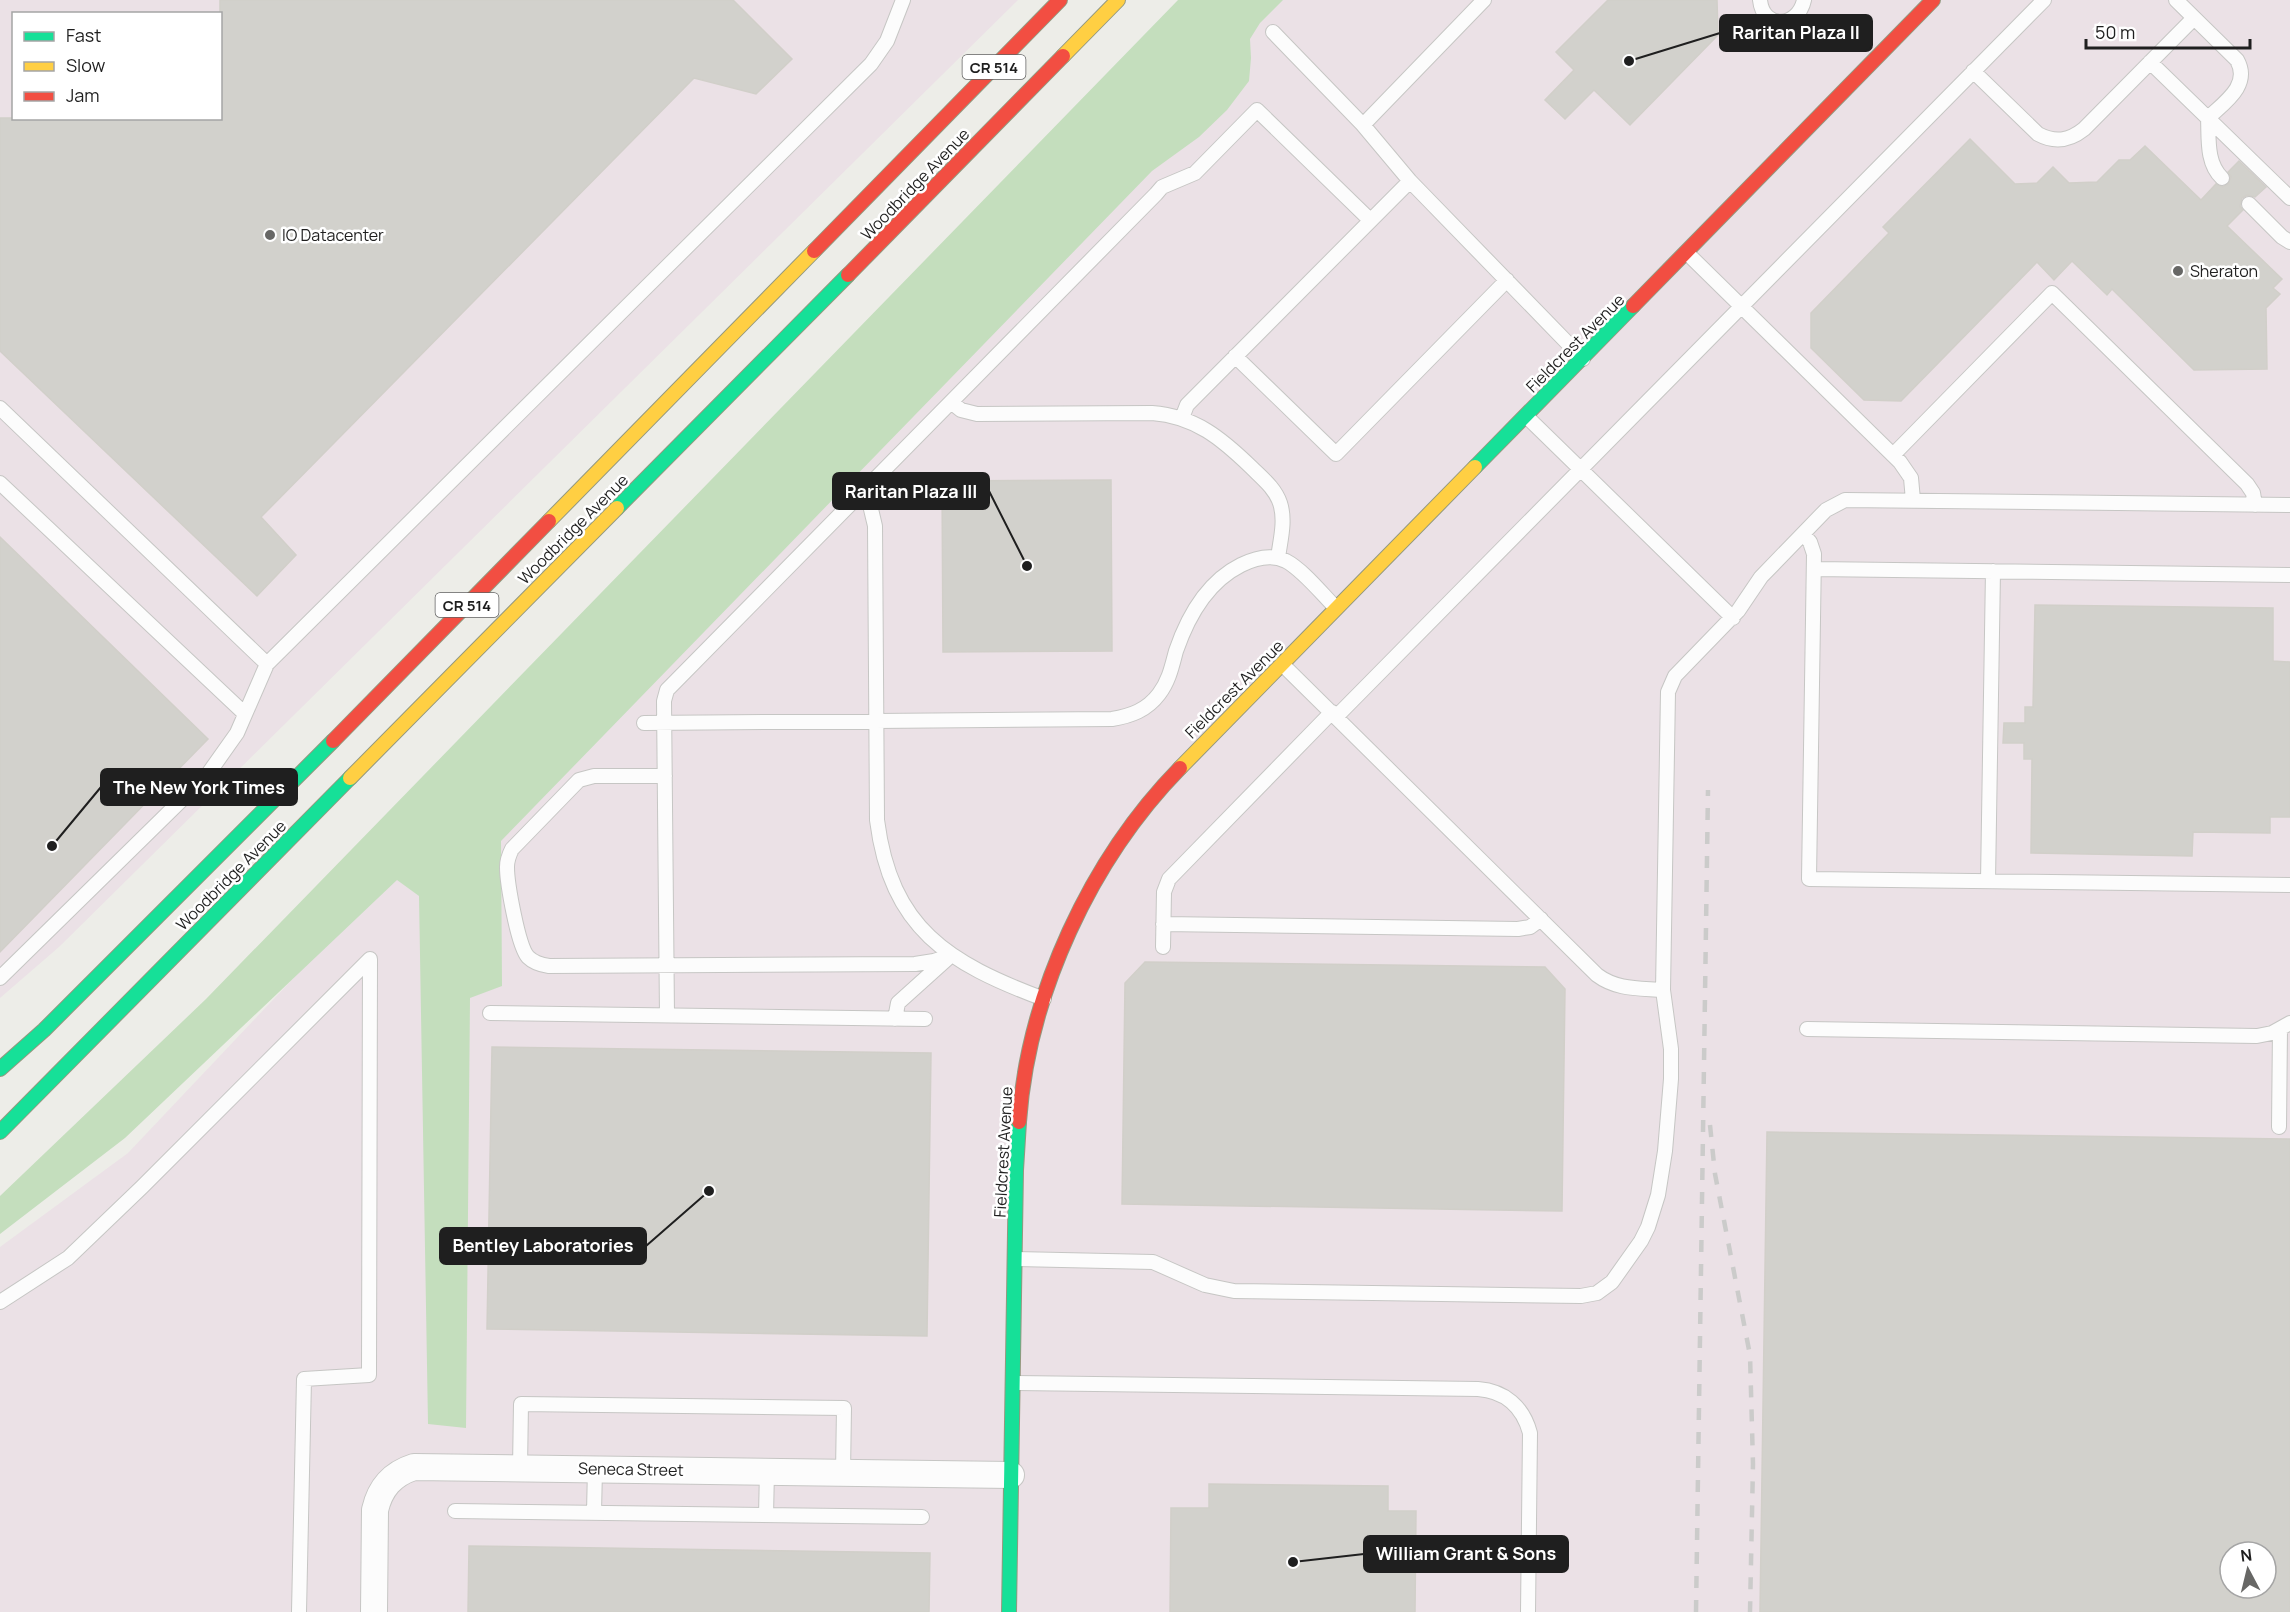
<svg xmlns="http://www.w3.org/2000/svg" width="2290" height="1612" font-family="Manrope,sans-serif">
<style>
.industrial{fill:#ebe1e6;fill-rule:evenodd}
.forest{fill:#c4debd}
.building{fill:#d2d1cc;stroke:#d1cfc9;stroke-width:1.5;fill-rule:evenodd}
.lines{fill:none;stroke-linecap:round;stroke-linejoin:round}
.lane-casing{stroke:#c6c6c4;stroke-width:16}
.street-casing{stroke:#c6c6c4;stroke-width:28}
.fast-casing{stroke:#93987f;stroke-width:16}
.slow-casing{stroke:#93987f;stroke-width:16}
.jam-casing{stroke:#93987f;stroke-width:16}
.lane{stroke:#fcfcfc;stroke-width:14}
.street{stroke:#fcfcfc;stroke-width:26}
.fast{stroke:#16e098;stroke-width:14}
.slow{stroke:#ffcf43;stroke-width:14}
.jam{stroke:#f24e42;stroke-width:14}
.rail{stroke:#cbcbca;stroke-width:4.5;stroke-dasharray:12 12;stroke-linecap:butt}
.poi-dot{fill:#676765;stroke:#fff;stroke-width:2}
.labels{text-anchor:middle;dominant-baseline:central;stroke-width:5;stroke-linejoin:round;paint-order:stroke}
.shield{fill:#fff;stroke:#626262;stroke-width:1.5}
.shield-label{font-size:15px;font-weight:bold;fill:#1f1f1f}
.street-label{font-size:16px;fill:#1f1f1f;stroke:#fff}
.poi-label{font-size:16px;fill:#1f1f1f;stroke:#fff;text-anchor:start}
.leader{fill:none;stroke:#1f1f1f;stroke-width:2}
.callout-dot{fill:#1f1f1f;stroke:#fff;stroke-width:2}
.callout{fill:#1f1f1f;stroke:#1f1f1f;stroke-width:2}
.callout-label{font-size:18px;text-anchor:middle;font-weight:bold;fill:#fff}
</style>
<rect width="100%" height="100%" fill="#edede8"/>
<!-- industrial -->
<path class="industrial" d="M0 0H1018L59 947 0 998ZM14 14H220V118H14Z
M1194 0H2290V1612H0V1247L128 1153 376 891ZM2230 1552H2266V1588H2230Z"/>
<!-- forest -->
<path class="forest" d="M1178 0H1283L1260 23 1250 39 1251 58 1249 81 1227 110 1199 137 1152 171 501 841 502 986 470 998 466 1428 428 1424 419 896 397 880 125 1138 0 1234V1196L206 999Z"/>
<!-- building -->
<path class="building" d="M220 0H733L792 59 756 94 694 78 261 517 296 555 257 596 0 351V118H220Z
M1608 0H1717L1718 35 1630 125 1594 90 1565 119 1545 100 1574 70 1556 52Z
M1970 139 2015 184 2037 183 2053 167 2069 183 2097 182 2119 160H2130L2145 146 2201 200 2216 184 2223 187 2228 184 2231 177 2228 172 2239 161 2266 187 2255 197 2247 195 2242 198 2240 206 2243 210 2227 226 2282 279 2273 288 2280 294 2266 308 2267 369 2194 370 2112 289 2107 295 2072 261 2054 280 2037 262 1901 401 1864 400 1811 348V313L1889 233 1883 227Z
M1111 480 1112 651 943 652 942 481Z
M0 537 208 739 0 952Z
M2035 605 2273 608V661L2290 662V817H2270V833L2193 832 2192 856 2031 853 2032 759H2024V743H2003L2004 723H2025V707H2033Z
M1145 962 1545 967 1565 989 1562 1211 1122 1204 1125 983Z
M492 1047 931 1053 927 1336 487 1329Z
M1767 1132 2290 1139V1612H1760ZM2230 1552H2266V1588H2230Z
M1209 1484 1388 1486V1511H1416L1415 1612H1170L1171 1508H1209Z
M469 1546 930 1553 929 1612H468Z"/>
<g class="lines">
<defs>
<path id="lane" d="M1760 0C1763 30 1798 28 1804 0
M2176 0 2237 60C2251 85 2225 102 2208 118 2209 138 2206 163 2222 178
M1273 32 1363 125 1410 181 1583 359
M2150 62 2290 198
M1973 71 2038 134C2055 143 2069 141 2084 129L2194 18
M1363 125 1484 0
M2249 204 2282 237 2290 242
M1687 253 1900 462 1911 478 1913 500
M1235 356 1336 454 1507 280
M951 402 961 410 977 414 1152 413C1195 416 1222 439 1251 467 1262 478 1275 488 1280 503 1286 521 1280 541 1278 558
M0 408 267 664 871 64 887 41 903 0
M1526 416 1733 618
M1182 418 1187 405 1410 181
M1893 455 2052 293 2247 484 2253 493 2255 505
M0 483 245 714
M861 493 870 505 875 526 877 820C891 929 948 963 1044 999
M1803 534 1810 542 1814 554 1809 879 2290 885
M1814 569 2290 575
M1282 664 1597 975C1617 990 1639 988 1663 990
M1336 717 2044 0
M644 723 1112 719C1131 716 1147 710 1159 694 1169 681 1172 666 1176 651 1188 616 1207 582 1241 565 1255 558 1272 554 1286 561 1303 570 1322 594 1336 608
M665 776H594L579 780 512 849C509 855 507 860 507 867 507 883 518 946 528 957 534 963 542 965 549 966L915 964 934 961 952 955
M1988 881 1993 571
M1163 924 1518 929 1530 927 1541 919
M1163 947 1164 892 1169 879 1332 712
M0 978 208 774 237 733 267 664
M490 1013 925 1019
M667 1015 664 701 667 690 671 686 1156 194 1162 187 1195 173 1257 110 1370 220
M895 1019 898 1003 948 958
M1807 1029 2257 1036 2272 1033 2290 1023
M2279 1127 2280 1029
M1015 1259 1153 1262 1205 1285 1234 1291 1581 1296 1597 1293 1612 1282 1641 1241 1648 1227 1658 1195 1665 1151 1671 1079V1049L1663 990 1668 692 1675 676 1738 611 1761 577 1826 510 1845 500 2290 505
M0 1302 68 1258 142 1187 370 959 369 1375 304 1379 299 1612
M1013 1383 1478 1389C1505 1391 1523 1407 1530 1433L1528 1612
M520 1468 521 1404 844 1408 843 1472
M455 1511 922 1517
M594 1512 595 1469
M766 1515 767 1471"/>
<path id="street" d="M374 1612 375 1510C380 1488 392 1474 414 1467L1011 1475"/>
<path id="fast" d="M1475 467 1633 306
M617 508 848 275
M0 1069 44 1030 333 741
M0 1132 350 778
M1009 1612 1016 1170 1019 1122"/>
<path id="slow" d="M1063 56 1118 0
M549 521 814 251
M1180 768 1475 467
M350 778 617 508"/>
<path id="jam" d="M814 251 1060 0
M848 275 1063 56
M1633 306 1933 0
M333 741 549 521
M1019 1122C1028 994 1091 859 1180 768"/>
</defs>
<!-- lane casing -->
<use href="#lane" class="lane-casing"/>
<!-- street casing -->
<use href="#street" class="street-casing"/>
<!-- fast casing -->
<use href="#fast" class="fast-casing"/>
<!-- slow casing -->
<use href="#slow" class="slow-casing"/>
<!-- jam casing -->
<use href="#jam" class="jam-casing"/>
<!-- lane -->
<use href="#lane" class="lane"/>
<!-- street -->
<use href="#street" class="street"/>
<!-- fast -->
<use href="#fast" class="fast"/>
<!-- slow -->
<use href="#slow" class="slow"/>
<!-- jam -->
<use href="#jam" class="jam"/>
<!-- rail -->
<path class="rail" d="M1710 1125 1715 1174 1750 1355 1753 1464 1750 1612
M1696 1612 1708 790"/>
</g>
<!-- markers -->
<g class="poi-dot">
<circle cx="270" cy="235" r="6"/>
<circle cx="2178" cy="271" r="6"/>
</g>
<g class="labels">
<!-- shield labels -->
<g class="shield">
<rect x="962.5" y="55" width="63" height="24" rx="4.5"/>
<rect x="435.5" y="593" width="63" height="24" rx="4.5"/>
</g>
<g class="shield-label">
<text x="994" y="67">CR 514</text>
<text x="467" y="605">CR 514</text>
</g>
<!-- street labels -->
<g class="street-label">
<text transform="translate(915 184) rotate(-46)">Woodbridge Avenue</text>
<text transform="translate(1575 343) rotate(-45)">Fieldcrest Avenue</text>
<text transform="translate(573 529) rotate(-45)">Woodbridge Avenue</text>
<text transform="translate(1234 689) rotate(-45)">Fieldcrest Avenue</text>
<text transform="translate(231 875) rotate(-45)">Woodbridge Avenue</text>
<text transform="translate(1003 1152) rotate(-87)">Fieldcrest Avenue</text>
<text transform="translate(631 1469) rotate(1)">Seneca Street</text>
</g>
<!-- poi labels -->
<g class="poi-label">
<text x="282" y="235">IO Datacenter</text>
<text x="2190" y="271">Sheraton</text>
</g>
</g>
<!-- callouts -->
<path class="leader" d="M1629 61L1720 33M1027 566L989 491M52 846L101 787M709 1191L646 1246M1293 1562L1364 1554"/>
<g class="callout-dot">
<circle cx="1629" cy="61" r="6"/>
<circle cx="1027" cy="566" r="6"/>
<circle cx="52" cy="846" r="6"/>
<circle cx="709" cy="1191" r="6"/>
<circle cx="1293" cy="1562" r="6"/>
</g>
<g class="callout">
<rect x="1720" y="15" width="152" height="36" rx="6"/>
<rect x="833" y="473" width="156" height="36" rx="6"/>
<rect x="101" y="769" width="196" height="36" rx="6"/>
<rect x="440" y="1228" width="206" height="36" rx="6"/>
<rect x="1364" y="1536" width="204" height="36" rx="6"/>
</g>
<g class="callout-label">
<text x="1796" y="39">Raritan Plaza II</text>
<text x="911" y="498">Raritan Plaza III</text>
<text x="199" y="794">The New York Times</text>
<text x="543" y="1252">Bentley Laboratories</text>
<text x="1466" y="1560">William Grant &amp; Sons</text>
</g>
<!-- legend -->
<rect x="12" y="12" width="210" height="108" fill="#ffffff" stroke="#a5a5a5" stroke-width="1.5"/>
<rect x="24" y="32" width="30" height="9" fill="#16e098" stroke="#a5a5a5" stroke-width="1.5"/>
<text x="66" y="42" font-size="18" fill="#1f1f1f">Fast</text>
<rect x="24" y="62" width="30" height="9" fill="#ffcf43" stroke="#a5a5a5" stroke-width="1.5"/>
<text x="66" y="72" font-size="18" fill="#1f1f1f">Slow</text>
<rect x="24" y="92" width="30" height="9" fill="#f24e42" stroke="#a5a5a5" stroke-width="1.5"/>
<text x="66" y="102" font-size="18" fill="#1f1f1f">Jam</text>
<!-- north arrow -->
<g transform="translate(2248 1570) rotate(353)"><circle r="28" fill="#ffffff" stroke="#a5a5a5" stroke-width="1.5"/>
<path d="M0-4.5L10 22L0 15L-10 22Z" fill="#676765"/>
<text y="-9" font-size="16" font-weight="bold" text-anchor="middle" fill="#1f1f1f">N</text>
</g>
<!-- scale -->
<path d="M2086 39v9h164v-9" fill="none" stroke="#1f1f1f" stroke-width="3"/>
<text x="2095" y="39" font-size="18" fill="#1f1f1f" stroke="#ffffff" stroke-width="4.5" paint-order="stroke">50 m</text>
</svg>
